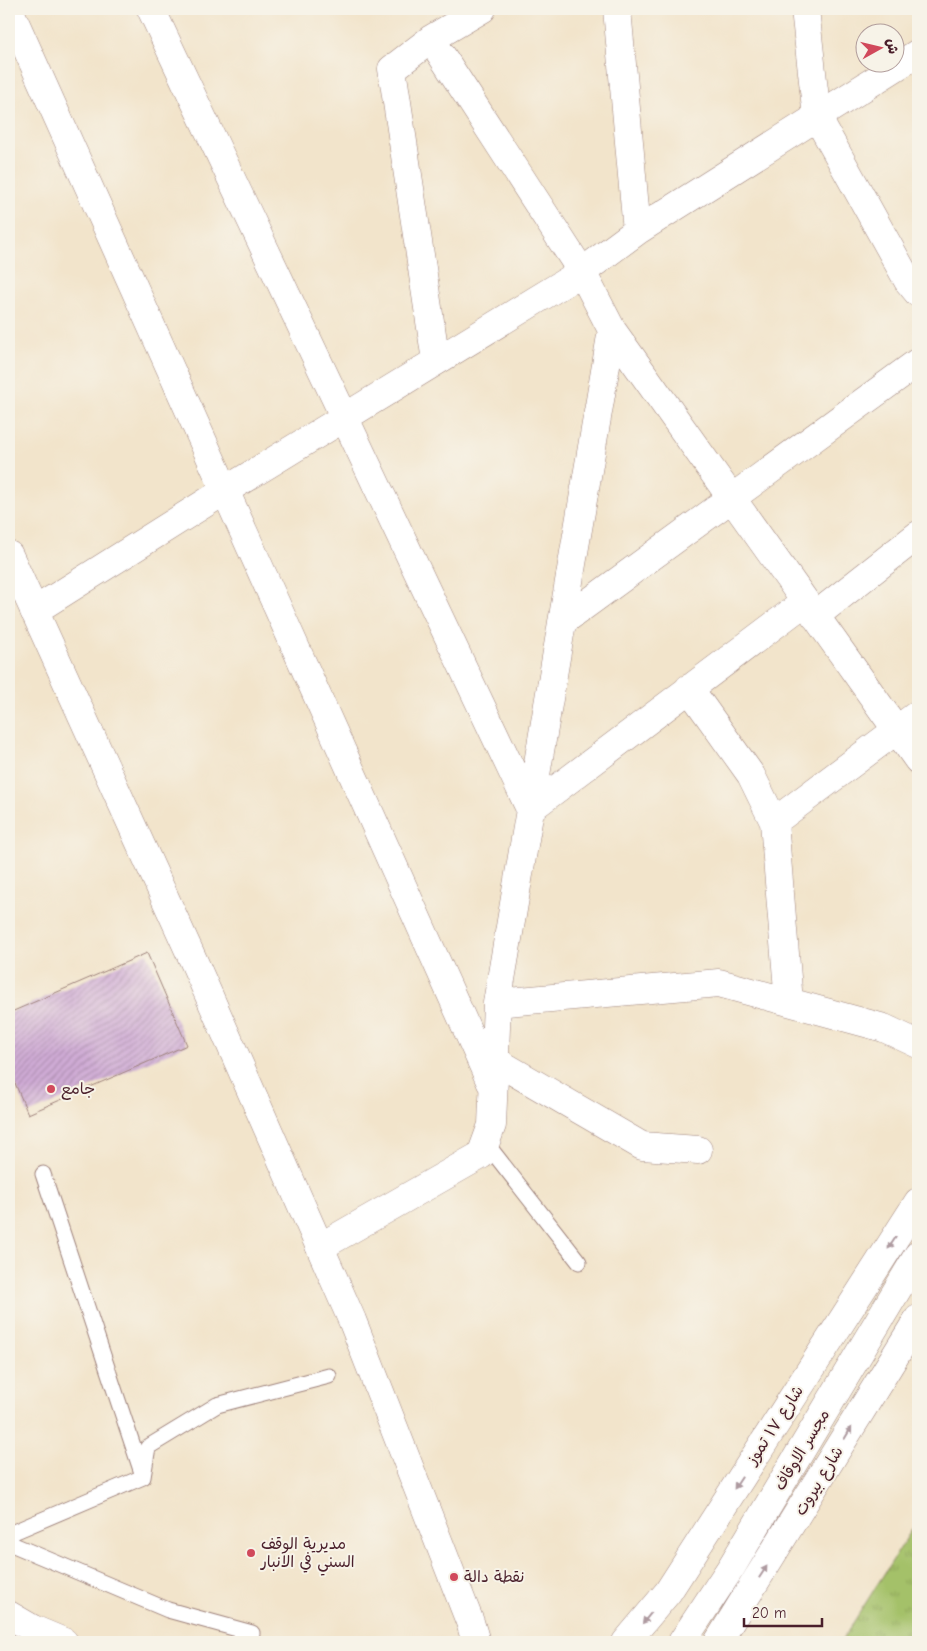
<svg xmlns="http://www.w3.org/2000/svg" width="927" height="1651" font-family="'Comic Neue','Playpen Sans Arabic',sans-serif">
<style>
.grass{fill:url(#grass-tufts);stroke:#77704a}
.building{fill:url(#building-hatch)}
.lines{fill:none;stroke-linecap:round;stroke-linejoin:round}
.lane-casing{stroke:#9e827b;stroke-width:17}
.street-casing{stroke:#9e827b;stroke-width:29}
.secondary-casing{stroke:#9e827b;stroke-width:29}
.lane{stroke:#fff;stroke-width:15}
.street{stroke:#fff;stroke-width:28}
.secondary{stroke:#fff;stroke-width:28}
.oneway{fill:#ae9aa0}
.poi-dot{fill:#d1495b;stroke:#f7f3e8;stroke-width:2}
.labels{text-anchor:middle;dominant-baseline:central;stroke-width:4;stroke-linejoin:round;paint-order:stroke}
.poi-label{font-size:16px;fill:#4a1f2b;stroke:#f7f3e8;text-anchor:start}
.street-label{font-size:16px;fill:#4a1f2b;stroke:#f7f3e8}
</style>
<defs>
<pattern id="grass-tufts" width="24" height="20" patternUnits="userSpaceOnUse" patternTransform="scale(1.25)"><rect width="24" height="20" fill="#a4c169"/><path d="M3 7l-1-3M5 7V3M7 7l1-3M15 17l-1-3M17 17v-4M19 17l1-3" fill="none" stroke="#8fa55b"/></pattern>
<pattern id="building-hatch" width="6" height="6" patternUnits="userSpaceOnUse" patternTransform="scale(1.25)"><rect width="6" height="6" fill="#cfabd5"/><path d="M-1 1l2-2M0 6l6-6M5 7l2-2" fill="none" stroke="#aa8bad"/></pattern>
</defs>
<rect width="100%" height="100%" fill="#f7f3e8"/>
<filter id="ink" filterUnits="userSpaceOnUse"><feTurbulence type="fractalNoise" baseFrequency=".02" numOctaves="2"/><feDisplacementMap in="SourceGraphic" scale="10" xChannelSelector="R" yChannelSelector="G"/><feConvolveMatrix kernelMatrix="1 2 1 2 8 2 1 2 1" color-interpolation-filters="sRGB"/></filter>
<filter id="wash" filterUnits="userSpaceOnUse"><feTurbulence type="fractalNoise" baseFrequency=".0096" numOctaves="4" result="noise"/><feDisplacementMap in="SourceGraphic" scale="20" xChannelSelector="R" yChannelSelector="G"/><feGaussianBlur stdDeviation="1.12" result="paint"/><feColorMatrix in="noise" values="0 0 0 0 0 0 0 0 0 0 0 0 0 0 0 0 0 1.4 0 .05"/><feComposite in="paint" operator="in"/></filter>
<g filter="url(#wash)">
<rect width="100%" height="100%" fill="#f2e4cb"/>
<!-- grass -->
<path class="grass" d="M918 1520V1642H841Z"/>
<g id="blocks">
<!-- building -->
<path class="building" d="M147 953 187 1045 28 1114 9 1069V1013Z"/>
</g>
</g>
<g filter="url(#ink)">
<use href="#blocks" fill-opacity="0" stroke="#9e827b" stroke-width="1"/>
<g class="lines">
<defs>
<path id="lane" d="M486 1143 579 1262
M43 1174 142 1473
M9 1534 143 1477 148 1447 217 1405 329 1376
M9 1543 168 1610 252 1633"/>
<path id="street" d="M9 9 491 1083
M151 9 530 809 805 602
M617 9 637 231
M805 9 817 117 908 281 918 293
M612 330 918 760
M436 361 392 69 431 39 482 9
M34 611 226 490 582 272 637 231 918 53
M815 616 918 535
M562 622 918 362
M689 688 751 775 774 822 789 1002
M774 822 918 714
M497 1003 719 983 884 1028 918 1044
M494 1060 642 1146 698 1150
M320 1247 481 1155 492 1125 497 1003 612 330 582 272 431 39"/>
<path id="secondary" d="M9 555 195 964 352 1320 470 1622 476 1642
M9 1615 33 1629 64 1642
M626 1642 668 1592 918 1202
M682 1642 732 1566 918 1255
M718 1642 918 1319"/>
</defs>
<!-- lane casing -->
<use href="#lane" class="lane-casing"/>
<!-- street casing -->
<use href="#street" class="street-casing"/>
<!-- secondary casing -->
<use href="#secondary" class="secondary-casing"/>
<!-- lane -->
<use href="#lane" class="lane"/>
<!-- street -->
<use href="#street" class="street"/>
<!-- secondary -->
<use href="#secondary" class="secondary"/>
</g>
<!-- one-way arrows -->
<defs><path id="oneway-solid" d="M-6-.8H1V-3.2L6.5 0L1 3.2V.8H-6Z" transform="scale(1.25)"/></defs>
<g class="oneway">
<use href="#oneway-solid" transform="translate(892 1243) rotate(123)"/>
<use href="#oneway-solid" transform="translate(848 1433) rotate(-59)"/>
<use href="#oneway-solid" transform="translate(738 1483) rotate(123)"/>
<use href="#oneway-solid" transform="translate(763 1572) rotate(-57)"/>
<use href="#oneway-solid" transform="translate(647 1618) rotate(129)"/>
</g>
</g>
<!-- markers -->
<g class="poi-dot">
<circle cx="51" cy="1089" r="5"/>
<circle cx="251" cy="1553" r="5"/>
<circle cx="454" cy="1577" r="5"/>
</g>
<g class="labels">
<!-- poi labels -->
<g class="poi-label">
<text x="61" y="1089">جامع</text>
<text x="261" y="1544">مديرية الوقف<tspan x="261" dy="18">السني في الانبار</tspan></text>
<text x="464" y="1577">نقطة دالة</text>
</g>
<!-- street labels -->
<g class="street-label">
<text transform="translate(775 1425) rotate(-57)">شارع ١٧ تموز</text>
<text transform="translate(802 1450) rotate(-59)">مجسر الاوقاف</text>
<text transform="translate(819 1481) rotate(-59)">شارع بيروت</text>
</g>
</g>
<!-- margin -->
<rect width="927" height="1651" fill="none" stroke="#f7f3e8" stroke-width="30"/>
<!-- north arrow -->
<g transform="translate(880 48) rotate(82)"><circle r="24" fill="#f7f3e8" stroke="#b29e9c"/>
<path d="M0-4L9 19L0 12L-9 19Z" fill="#d1495b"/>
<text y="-8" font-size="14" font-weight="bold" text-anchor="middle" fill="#4a1f2b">ش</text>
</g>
<!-- scale -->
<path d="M744 1618v8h78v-8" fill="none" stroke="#4a1f2b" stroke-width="2.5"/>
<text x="752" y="1618" font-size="15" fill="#4a1f2b" stroke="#f7f3e8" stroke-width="4" paint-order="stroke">20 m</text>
</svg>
